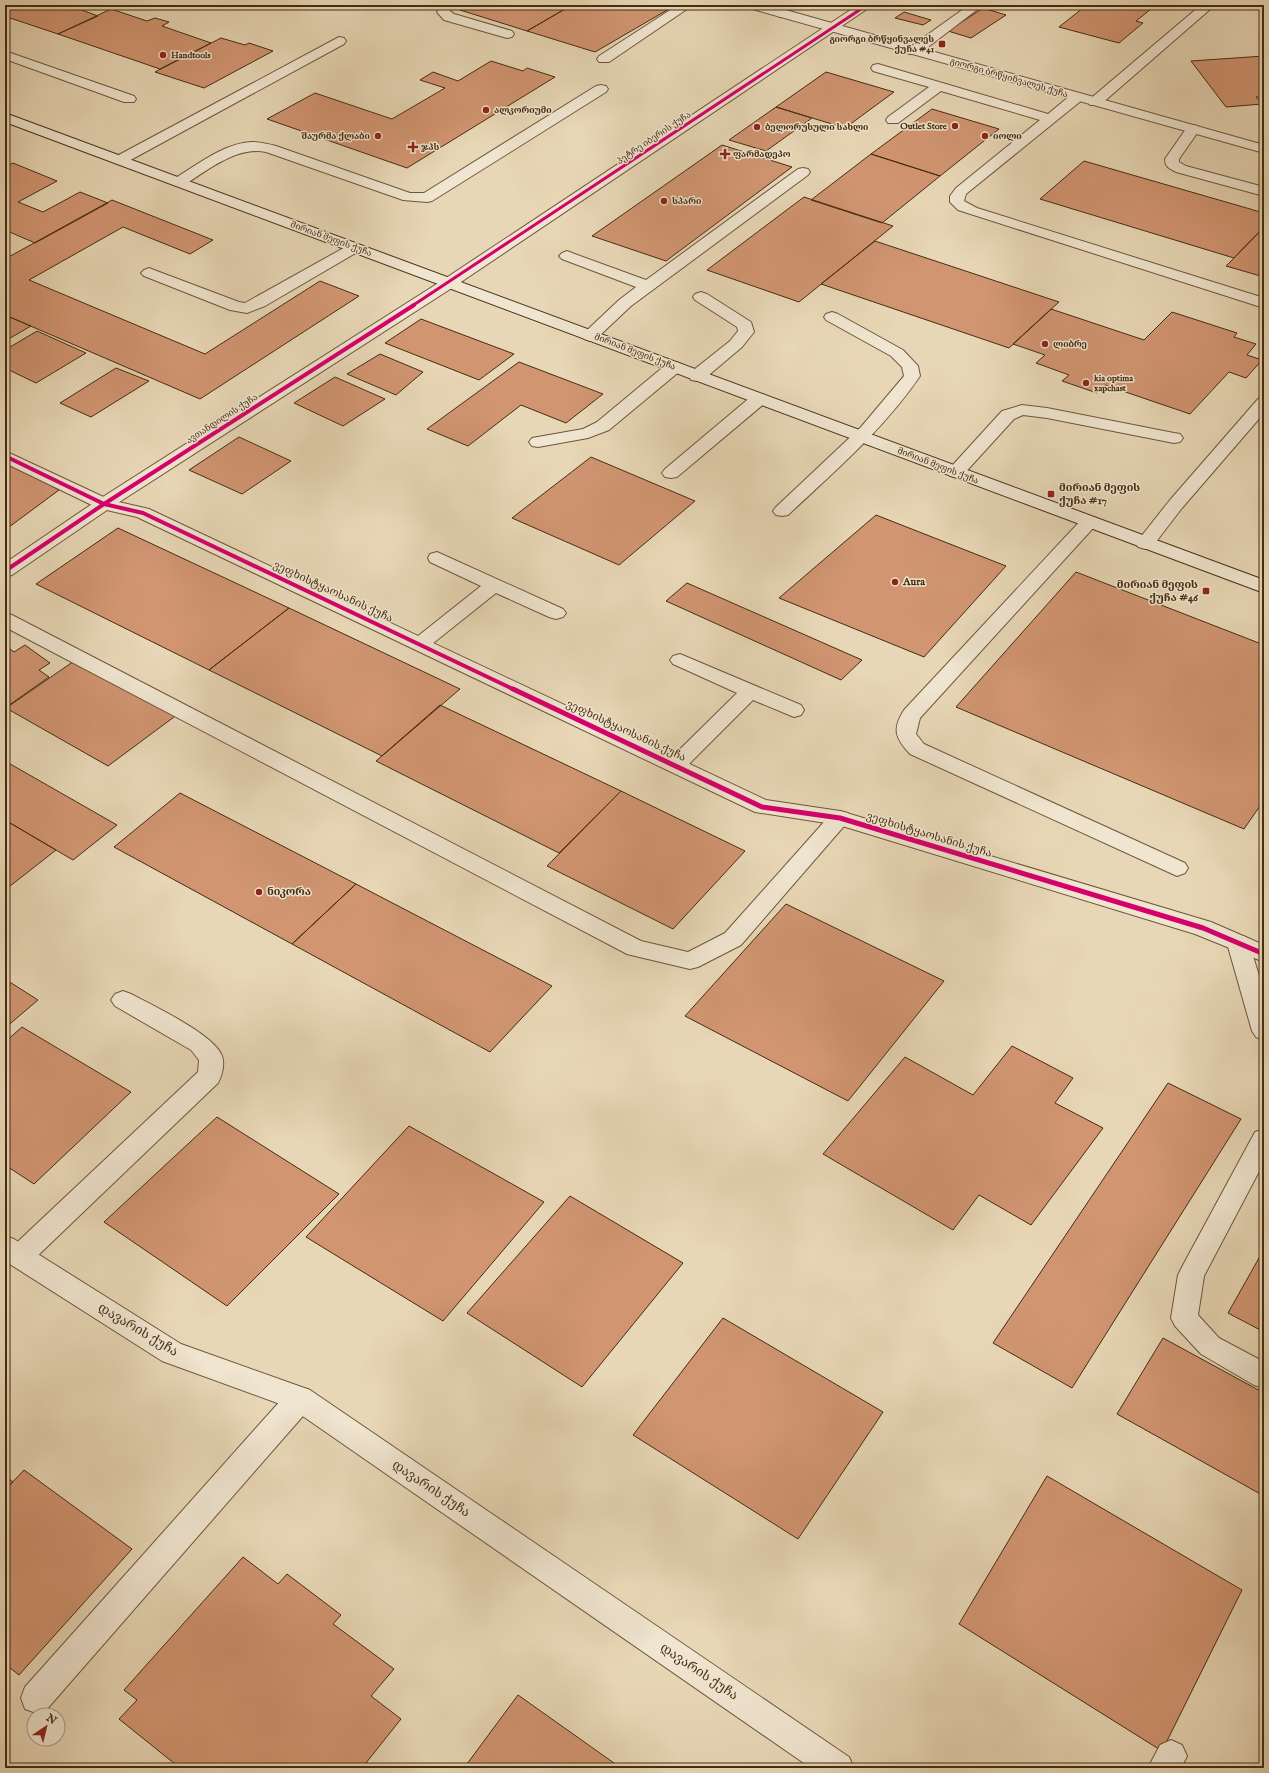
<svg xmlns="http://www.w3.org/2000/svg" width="1269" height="1773" font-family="'IM FELL English','Noto Serif Georgian',serif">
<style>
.building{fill:#d19572;stroke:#452c10}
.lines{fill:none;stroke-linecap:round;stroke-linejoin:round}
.service-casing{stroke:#6e573a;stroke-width:2}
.minor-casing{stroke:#6e573a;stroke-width:2}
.tertiary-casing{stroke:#6e573a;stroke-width:2}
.secondary-casing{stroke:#452c10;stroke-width:2}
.service{fill:#f0e5d0;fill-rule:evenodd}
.minor{fill:#f0e5d0;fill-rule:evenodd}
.tertiary{fill:#f0e5d0;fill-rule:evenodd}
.secondary{fill:#f0e5d0;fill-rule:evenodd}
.cycleway-far2-casing{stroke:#f0e5d0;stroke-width:4.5}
.cycleway-far1-casing{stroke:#f0e5d0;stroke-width:6}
.cycleway-casing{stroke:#f0e5d0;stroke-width:8}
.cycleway-far2{stroke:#d6006c;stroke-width:3}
.cycleway-far1{stroke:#d6006c;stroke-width:4}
.cycleway{stroke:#d6006c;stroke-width:5}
.poi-dot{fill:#8f2418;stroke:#f0e5d0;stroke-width:1.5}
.labels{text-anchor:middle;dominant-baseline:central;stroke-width:3;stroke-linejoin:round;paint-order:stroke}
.far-poi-label{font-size:9px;font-weight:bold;fill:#452c10;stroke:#f0e5d0;text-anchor:start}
.far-street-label{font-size:9px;fill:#452c10;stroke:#f0e5d0}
.poi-label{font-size:11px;font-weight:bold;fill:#452c10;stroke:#f0e5d0;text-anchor:start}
.street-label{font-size:11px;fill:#452c10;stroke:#f0e5d0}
.near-street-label{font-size:13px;fill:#452c10;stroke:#f0e5d0}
</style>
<rect width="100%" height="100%" fill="#e8d7b6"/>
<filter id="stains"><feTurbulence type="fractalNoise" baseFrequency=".005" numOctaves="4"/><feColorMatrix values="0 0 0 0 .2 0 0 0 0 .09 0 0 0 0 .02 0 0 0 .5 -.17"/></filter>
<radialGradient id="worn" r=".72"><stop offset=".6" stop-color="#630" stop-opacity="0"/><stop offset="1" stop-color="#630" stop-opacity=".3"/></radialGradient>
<!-- building -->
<path class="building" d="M5 5H68L98 16 58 34 10 18 5 19Z
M470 5H572L527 31 460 10Z
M572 5H657L669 9 595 52 527 31Z
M1095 5H1156L1136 21 1143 23 1119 43 1059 27 1083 8 1089 10Z
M983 8 1006 15 971 38 948 31Z
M111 9 147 21 155 18 169 22 162 26 211 43 160 69 58 34Z
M904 12 931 20 923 25 895 18Z
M221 38 245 45 249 43 273 51 204 88 155 72Z
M1264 56V97H1256L1262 104 1226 107 1191 61Z
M491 61 523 71 527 68 555 77 407 168 267 119 315 93 392 119 445 88 420 80 433 72 458 81Z
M826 72 894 92 845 128 776 107Z
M776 107 812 118 766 151 729 140Z
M932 109 999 129 940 176 871 154Z
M722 145 792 167 666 261 592 236Z
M871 154 940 176 882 223 811 200Z
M1084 161 1264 213V227L1234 258 1040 199Z
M13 163 57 181 18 202 43 212 80 192 108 203 35 243 5 230V167Z
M804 197 893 226 799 302 707 270Z
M112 200 213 240 190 254 123 227 29 280 205 354 320 281 359 296 200 399 5 315V259Z
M1264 227V277L1226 266 1234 258Z
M875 241 1059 302 1009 348 821 284Z
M1051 309 1144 340 1172 312 1237 333 1234 337 1256 344 1247 355 1262 360 1246 378 1229 372 1190 414 1105 385 1097 393 1062 381 1069 375 1036 363 1045 355 1013 344Z
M5 315 31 326 5 341Z
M421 319 514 354 479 380 385 343Z
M37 331 86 353 36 383 5 368V350Z
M380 354 423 372 396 395 347 374Z
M519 362 603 394 566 423 521 405 468 446 427 429Z
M116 368 149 381 91 417 60 403Z
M335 377 385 399 343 426 294 403Z
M239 437 291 461 242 494 189 470Z
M591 457 695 501 619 565 512 518Z
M5 460 59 490 5 530Z
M876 515 1006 566 924 657 779 598Z
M118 528 289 608 209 670 36 584Z
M1076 572 1264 645V800L1244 829 956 707Z
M687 583 862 660 841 680 666 601Z
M289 608 460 689 382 756 209 670Z
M5 645 14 652 25 645 50 663 39 670 49 677 5 708Z
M77 659 178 714 108 766 6 708Z
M440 705 621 791 559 853 376 761Z
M5 761 117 825 73 860 5 820Z
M621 791 745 851 673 929 547 866Z
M180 793 356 884 292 944 114 847Z
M5 820 56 850 5 890Z
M356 884 552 986 490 1052 292 944Z
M786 904 944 981 848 1101 685 1016Z
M5 979 38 1000 5 1028Z
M22 1027 131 1092 34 1184 5 1165V1042Z
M1012 1046 1073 1078 1055 1103 1103 1128 1031 1225 979 1195 953 1230 823 1154 905 1057 973 1095Z
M1168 1083 1241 1119 1072 1388 993 1343Z
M217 1117 339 1194 227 1306 104 1222Z
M409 1126 544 1202 443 1321 306 1237Z
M570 1196 683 1263 582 1387 467 1313Z
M1264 1249V1332L1228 1313Z
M723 1318 883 1412 798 1539 633 1435Z
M1163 1338 1264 1393V1496L1117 1414Z
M24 1470 132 1549 19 1675 5 1664V1490Z
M5 1476 13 1482 5 1490Z
M1047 1476 1242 1590 1162 1751 959 1624Z
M243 1557 278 1584 287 1574 341 1615 333 1624 394 1669 371 1696 401 1719 362 1768H180L119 1719 137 1700 124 1690Z
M518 1695 621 1768H464Z"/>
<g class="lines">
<defs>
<path id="service" d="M442 5H454L450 11 454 14 512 31 514 34 512 37 507 38 444 20 437 12Z
M678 5H693L609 62H599L597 59 599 56Z
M772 5H784L790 14 789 17H779Z
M969 5H983L919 54H909L907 51 909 48Z
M1201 5H1215L1100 105H1090L1088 102 1090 99Z
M339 37 344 38 346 41 344 44 125 163 120 164 115 163 113 160 115 157Z
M5 51 134 96 136 99 134 102H124L5 59Z
M878 64 1048 114 1072 94H1082L1084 97 1082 100 966 194 964 201 977 208 1264 298V308L958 210 950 202V196L956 188 1040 120 941 91 898 123H888L886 120 888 117 929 87 873 71 871 68 873 65Z
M601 85 606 86 608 89 606 92 432 201 427 202 403 200 266 152C237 146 208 170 184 185L179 186 174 185 172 182 174 179C197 165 224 143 252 142 260 142 268 144 276 146L410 193H424L596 86Z
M1193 125 1198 126 1200 129 1179 159V162L1186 166 1264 187V196L1176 172C1169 168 1165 167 1165 159L1188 126Z
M803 168 808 169 810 172 808 175 631 306 596 339 590 341 584 339 582 336 584 333 619 300 636 287 562 259 559 256 562 253 567 251 572 253 646 280 798 169Z
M354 243 359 245 362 248 359 251 265 306 247 313 230 310 144 276 141 273 144 270 149 268 154 270 239 302 245 303 349 245Z
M701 292 707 294 751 322 754 332 742 347 703 380 697 381 691 380 689 376 691 372 730 341 738 331 737 327 695 300 693 297 695 294Z
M832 312 838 314 903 350 918 366 920 376C884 429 835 471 788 515L782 516 776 515 773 511 776 507 861 427 904 376 902 367 891 356 826 320 824 317 826 314Z
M674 362 680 363 682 367 680 371 609 430 588 438 538 447 532 446 529 442 532 438 583 429 597 422 668 363Z
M759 394 765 395 767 399 765 403 677 477 671 478 665 477 662 473 665 469 753 395Z
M1264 398V413L1182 508 1152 547 1145 549 1138 547 1136 543 1170 500 1258 399Z
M1022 405 1047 408 1174 433 1180 434 1183 438 1180 442 1174 443 1047 418 1023 415 1014 419 962 476 956 477 950 476 947 472 950 468 1002 411Z
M1089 517 1095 518 1098 522 1095 526 920 718 916 734 924 744 1185 863 1188 868 1185 873 1177 876 910 754C895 738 892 729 904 710L1083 518Z
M437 552 563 609 566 613 563 617 556 619 549 617 496 593 427 648 420 650 413 648 410 644 413 640 481 586 430 562 428 558 430 554Z
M5 613 12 615 641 941 688 952 725 933 832 813 840 811 848 813 851 818 741 945 698 967 690 969 635 956 627 954 5 627Z
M680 654 801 705 804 710 801 715 794 717 753 700 683 770 676 772 669 770 666 765 669 760 737 693 673 664 670 660 673 656Z
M1238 935 1246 937 1249 943 1264 992V1040L1256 1037 1252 1031 1227 943 1230 937Z
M123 991 131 994C152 1005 215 1035 222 1056 225 1064 222 1076 218 1083L29 1264 20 1267 11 1264 7 1256 11 1248 198 1072 199 1060 191 1050 115 1006 111 1000 115 994Z
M1264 1129V1162L1204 1276 1198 1315 1219 1338 1264 1362V1388L1254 1385 1201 1354 1175 1326 1171 1318 1178 1275 1182 1267 1255 1132Z
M300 1387 310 1390 314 1399 310 1408 47 1709 36 1713 25 1709 21 1698 25 1687 290 1390Z
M1171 1740 1182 1745 1187 1756 1181 1768H1148L1160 1745Z"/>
<path id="minor" d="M748 5H768L1264 145V153L749 8Z
M5 451 110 500 149 509 766 800 840 811 1211 922 1264 945V962L1195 934 839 825 755 812 137 517 98 508 5 463Z
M5 1236 14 1239 181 1344 310 1390 849 1757 854 1768H811L291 1408 162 1361 5 1261Z"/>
<path id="tertiary" d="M858 5H873L455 286 110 508 12 575 5 577V563L98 500 443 280Z"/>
<path id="secondary" d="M5 113 1264 580V593L5 122Z"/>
</defs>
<!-- service casing -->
<use href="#service" class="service-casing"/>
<!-- minor casing -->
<use href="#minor" class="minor-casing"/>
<!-- tertiary casing -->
<use href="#tertiary" class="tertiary-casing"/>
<!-- secondary casing -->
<use href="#secondary" class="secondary-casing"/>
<!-- service -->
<use href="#service" class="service"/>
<!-- minor -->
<use href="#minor" class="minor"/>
<!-- tertiary -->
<use href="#tertiary" class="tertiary"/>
<!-- secondary -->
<use href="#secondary" class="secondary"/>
<defs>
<path id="cycleway-far2" d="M412 306 867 5"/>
<path id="cycleway-far1" d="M5 456 104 504 143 513 515 690
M5 571 104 504 414 305"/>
<path id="cycleway" d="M513 689 762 807 840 818 1203 928 1264 954"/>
</defs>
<!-- cycleway-far2 casing -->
<use href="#cycleway-far2" class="cycleway-far2-casing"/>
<!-- cycleway-far1 casing -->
<use href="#cycleway-far1" class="cycleway-far1-casing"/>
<!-- cycleway casing -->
<use href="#cycleway" class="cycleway-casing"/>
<!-- cycleway-far2 -->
<use href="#cycleway-far2" class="cycleway-far2"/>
<!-- cycleway-far1 -->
<use href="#cycleway-far1" class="cycleway-far1"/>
<!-- cycleway -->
<use href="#cycleway" class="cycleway"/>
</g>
<!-- markers -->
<g class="poi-dot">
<rect x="938" y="40" width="8" height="8" rx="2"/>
<circle cx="163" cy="55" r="4"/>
<circle cx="486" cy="110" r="4"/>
<circle cx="955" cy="126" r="4"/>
<circle cx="757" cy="127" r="4"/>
<circle cx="378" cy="136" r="4"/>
<circle cx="985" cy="136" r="4"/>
<path d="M411 141h4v4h4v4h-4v4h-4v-4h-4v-4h4z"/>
<path d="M723 148h4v4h4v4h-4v4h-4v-4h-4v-4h4z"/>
<circle cx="664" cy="201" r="4"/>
<circle cx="1045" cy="344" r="4"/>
<circle cx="1086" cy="383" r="4"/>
<rect x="1047" y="490" width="8" height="8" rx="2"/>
<circle cx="895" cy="582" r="4"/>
<rect x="1202" y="587" width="8" height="8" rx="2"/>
<circle cx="259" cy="892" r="4"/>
</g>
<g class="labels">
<!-- far-poi labels -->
<g class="far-poi-label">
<text x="934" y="39" text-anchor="end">გიორგი ბრწყინვალეს<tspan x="934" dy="10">ქუჩა #41</tspan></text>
<text x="171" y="55">Handtools</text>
<text x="494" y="110">ალკორიუმი</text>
<text x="947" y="126" text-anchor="end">Outlet Store</text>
<text x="765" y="127">ბელორუსული სახლი</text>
<text x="370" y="136" text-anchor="end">შაურმა ქლაბი</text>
<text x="993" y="136">იოლი</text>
<text x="421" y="147">ჯპს</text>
<text x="733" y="154">ფარმადეპო</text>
<text x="672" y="201">სპარი</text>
<text x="1053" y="344">ლიბრე</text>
<text x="1094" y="378">kia optima<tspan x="1094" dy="10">xapchast</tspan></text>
</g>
<!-- far-street labels -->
<g class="far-street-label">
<text transform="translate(1009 78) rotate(16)">გიორგი ბრწყინვალეს ქუჩა</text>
<text transform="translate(654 138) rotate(-34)">პეტრე იბერის ქუჩა</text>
<text transform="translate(331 239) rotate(20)">მირიან მეფის ქუჩა</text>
<text transform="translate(635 352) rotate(21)">მირიან მეფის ქუჩა</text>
<text transform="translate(222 419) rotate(-33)">ავთანდილის ქუჩა</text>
<text transform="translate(938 466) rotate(21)">მირიან მეფის ქუჩა</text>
</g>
<!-- poi labels -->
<g class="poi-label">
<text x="1059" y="488">მირიან მეფის<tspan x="1059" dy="13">ქუჩა #17</tspan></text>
<text x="903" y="582">Aura</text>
<text x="1198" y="585" text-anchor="end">მირიან მეფის<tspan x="1198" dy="13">ქუჩა #46</tspan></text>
<text x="267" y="892">ნიკორა</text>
</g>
<!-- street labels -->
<g class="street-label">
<text transform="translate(333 592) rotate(25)">ვეფხისტყაოსანის ქუჩა</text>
<text transform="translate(626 731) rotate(25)">ვეფხისტყაოსანის ქუჩა</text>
<text transform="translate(929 835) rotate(17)">ვეფხისტყაოსანის ქუჩა</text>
</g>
<!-- near-street labels -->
<g class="near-street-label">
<text transform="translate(138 1330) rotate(31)">დავარის ქუჩა</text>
<text transform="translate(431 1489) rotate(34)">დავარის ქუჩა</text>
<text transform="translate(699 1672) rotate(34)">დავარის ქუჩა</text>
</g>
</g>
<!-- margin -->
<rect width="1269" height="1773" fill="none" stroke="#e8d7b6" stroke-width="20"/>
<rect x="6" y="6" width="1257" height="1761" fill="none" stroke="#452c10" stroke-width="2"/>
<rect x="10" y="10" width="1249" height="1753" fill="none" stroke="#452c10"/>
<!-- north arrow -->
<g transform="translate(46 1727) rotate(35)"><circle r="19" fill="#f0e5d0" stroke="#ac9b83"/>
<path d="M0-3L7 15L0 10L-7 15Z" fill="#8f2418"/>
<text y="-6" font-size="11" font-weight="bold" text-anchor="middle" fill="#452c10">N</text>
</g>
<rect width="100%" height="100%" filter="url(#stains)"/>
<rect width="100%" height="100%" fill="url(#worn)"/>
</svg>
